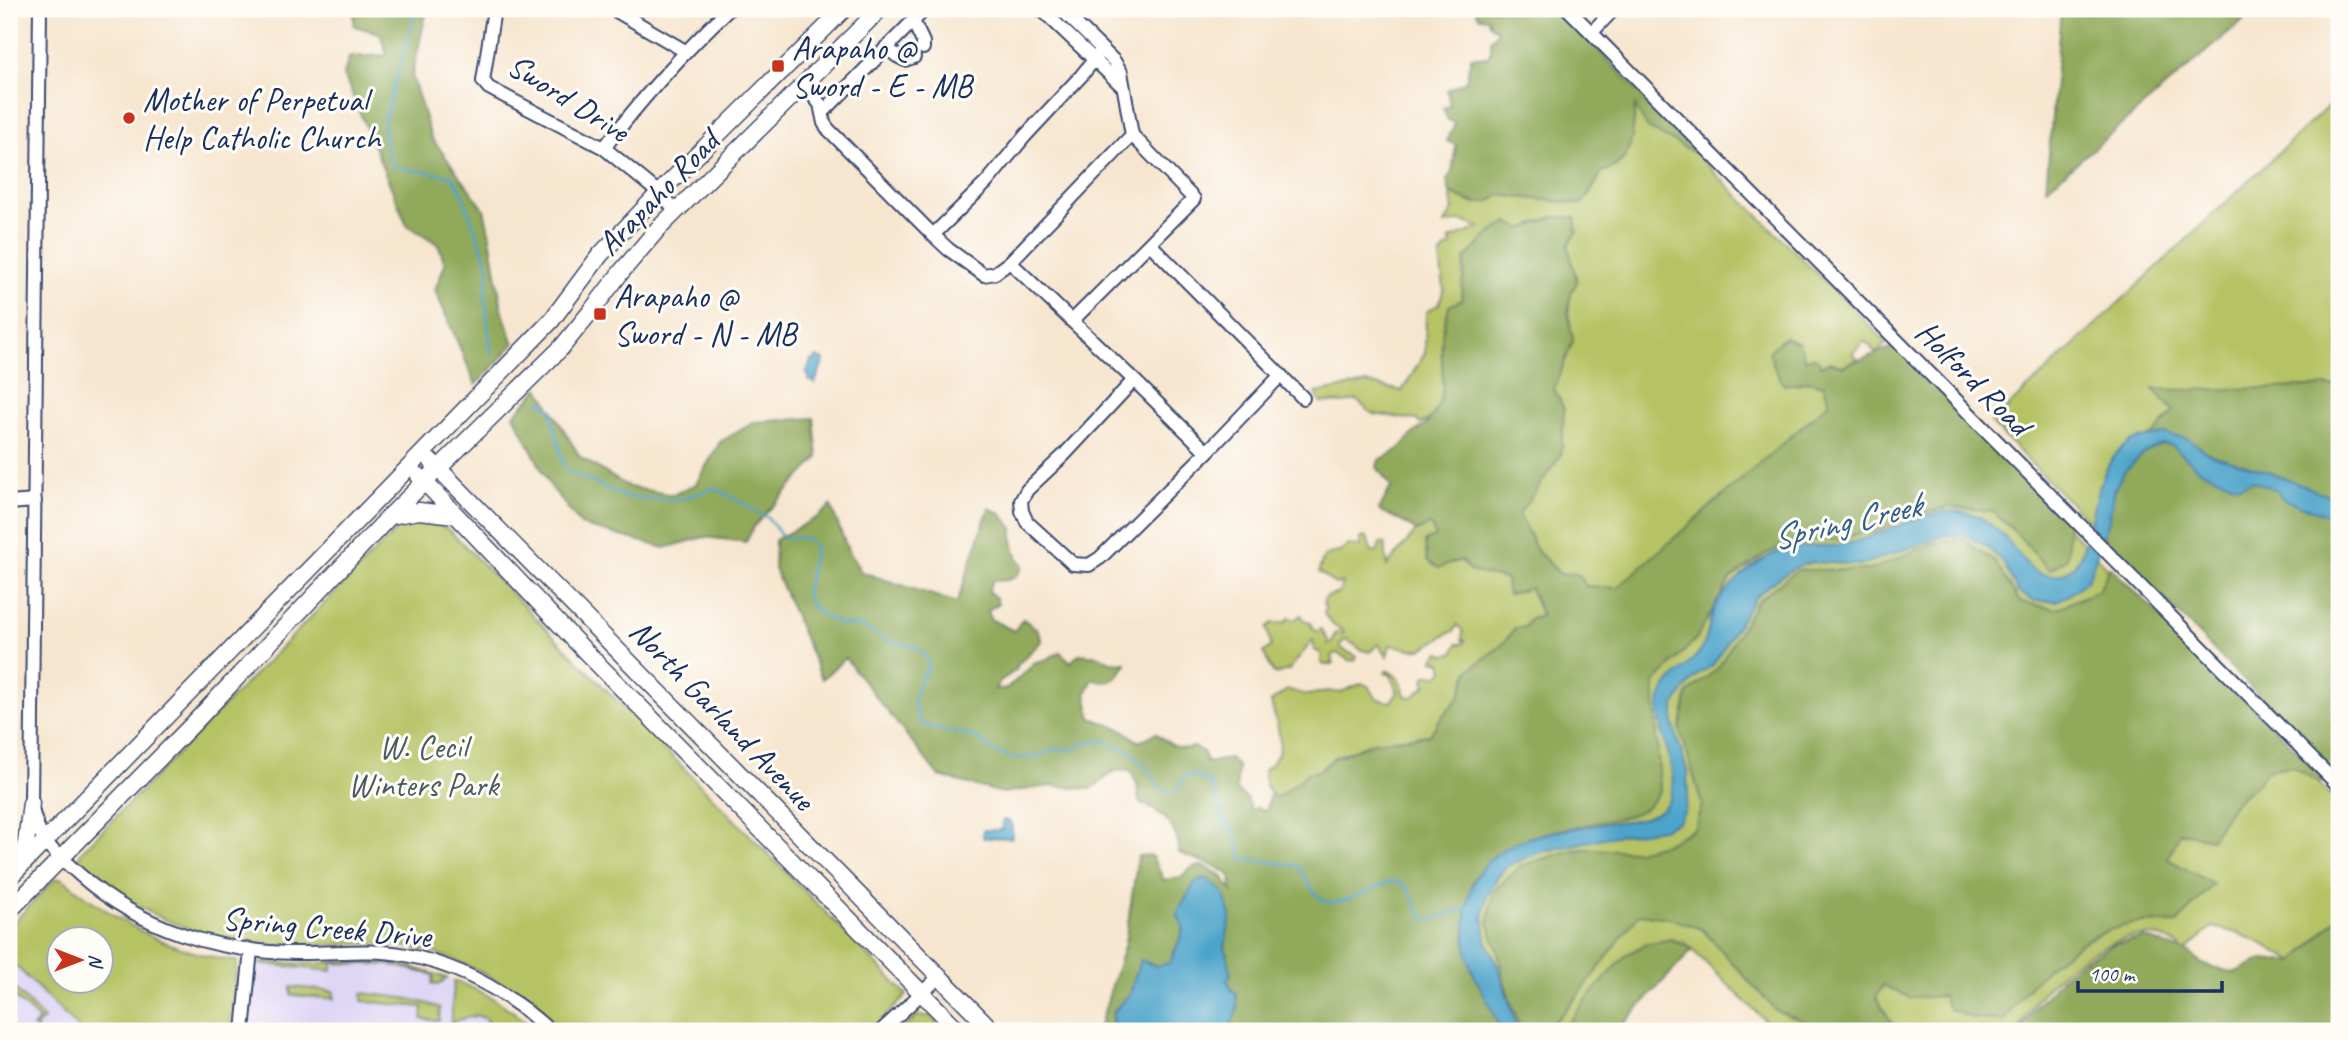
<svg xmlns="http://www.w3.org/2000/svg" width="2348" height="1040" viewBox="0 0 2348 1040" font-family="Caveat,sans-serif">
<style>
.built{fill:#dfd5f5}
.green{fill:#b6c365;stroke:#687962;stroke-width:2;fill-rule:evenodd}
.forest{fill:#90a95a;stroke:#566c5c;stroke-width:2}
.water{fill:#4ea4ca;stroke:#346a94;stroke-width:2}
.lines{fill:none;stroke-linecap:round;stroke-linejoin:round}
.stream{stroke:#4ea4ca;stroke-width:2.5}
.minor-casing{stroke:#3c4a6f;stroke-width:16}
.major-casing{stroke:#3c4a6f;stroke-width:19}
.minor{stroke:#fff;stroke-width:12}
.major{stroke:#fff;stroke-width:16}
.poi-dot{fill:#c8321e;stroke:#fdfcf7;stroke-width:2.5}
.labels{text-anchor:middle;stroke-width:6;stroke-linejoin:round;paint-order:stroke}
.poi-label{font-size:33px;fill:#1b2f5e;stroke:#fdfcf7;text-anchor:start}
.street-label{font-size:33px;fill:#1b2f5e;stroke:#fdfcf7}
.park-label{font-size:33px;fill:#4a5b60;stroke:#fdfcf7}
.water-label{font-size:35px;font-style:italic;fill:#2f5e89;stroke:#fdfcf7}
</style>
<rect width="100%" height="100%" fill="#fdfcf7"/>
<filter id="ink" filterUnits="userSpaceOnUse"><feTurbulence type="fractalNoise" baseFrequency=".0143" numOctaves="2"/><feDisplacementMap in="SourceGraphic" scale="14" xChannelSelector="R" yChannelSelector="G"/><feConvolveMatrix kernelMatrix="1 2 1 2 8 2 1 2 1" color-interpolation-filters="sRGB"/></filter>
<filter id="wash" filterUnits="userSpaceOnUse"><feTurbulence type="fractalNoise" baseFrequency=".00686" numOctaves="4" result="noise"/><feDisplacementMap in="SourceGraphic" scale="28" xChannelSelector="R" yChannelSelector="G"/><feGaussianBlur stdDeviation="1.57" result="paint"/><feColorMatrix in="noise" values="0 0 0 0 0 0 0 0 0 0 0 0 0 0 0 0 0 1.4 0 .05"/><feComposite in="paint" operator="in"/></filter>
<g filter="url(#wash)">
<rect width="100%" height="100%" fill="#f7e6cf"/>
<g class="built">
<polygon points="9,959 81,1031 9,1031"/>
<polygon points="349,960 404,965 441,975 484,994 510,1010 537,1031 248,1031 254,964 257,962 313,964"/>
</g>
<g class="green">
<polygon points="2339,96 2339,511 2097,530 1991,423"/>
<path d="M1635,105L1676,143L1695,153L1887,343L1876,353L1865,341L1852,353L1858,359L1843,366L1830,362L1793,385L1808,381L1824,385L1830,403L1891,347L2339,804V916L2294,962C2265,944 2247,934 2212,927L2185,952C2181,949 2177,944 2173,942C2128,919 2064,965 2037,999C2029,1008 2024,1021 2018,1031H1776L1683,941L1660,942L1568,1031H1515L1472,906L1505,864L1563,841L1453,730L1616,589L1585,586L1569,573L1561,575L1537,551L1518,514L1561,455L1564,409L1554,389L1573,341L1568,312L1571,293L1577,282L1568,246L1577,231L1554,217L1536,223L1472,252L1465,259L1461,300L1444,376L1443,399L1431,419L1420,424L1417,420L1373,414L1356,400L1344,403L1320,402L1316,393L1367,383L1402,391L1425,353L1426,312L1439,304L1444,289L1440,257L1446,248L1452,246L1449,240C1459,235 1470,233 1479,227L1462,221L1445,224L1453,209L1450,193L1474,204L1499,195L1582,204L1595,185Z"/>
<path d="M430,520L449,530L907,995L871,1031H563C523,993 477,964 423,950C375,938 328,947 280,946C218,944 157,922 107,887C97,880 78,870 78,858L83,850L396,530L410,521Z"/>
<path d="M1430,524L1437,537L1425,541L1427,560L1438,568L1461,560L1470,571L1506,579L1530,588L1542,616L1525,627L1515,628L1502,645L1469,670L1459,698L1442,716L1430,735L1374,742L1334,757L1319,771L1307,773C1299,783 1287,789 1277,798C1266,792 1264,782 1264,770C1291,751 1277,728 1271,702L1287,690L1308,695L1328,691L1339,693L1362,683L1369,687C1373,698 1378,700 1390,702L1398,692L1390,674L1385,672L1387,670C1400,677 1402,682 1405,696L1413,697L1426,685L1424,681L1426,675H1438L1444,670L1442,662L1433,660L1440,652L1445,655L1454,653L1457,644H1463L1465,640H1462L1463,631L1457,625L1454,631C1442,634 1434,644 1424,648C1413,652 1401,646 1390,645L1387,656L1378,644L1370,652L1362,650L1346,639L1340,645L1341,648L1357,657L1355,661L1349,660L1337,653L1332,656L1333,664L1324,665L1321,662V653L1314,650L1313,640L1289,670L1276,674C1268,671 1269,659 1263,653L1271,646L1267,627L1273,623H1284L1289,618L1295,620L1301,615L1304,620L1310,622L1313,629L1317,632L1321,629L1328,640V644L1332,643L1335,634L1339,632L1343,634L1344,631L1333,625L1324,614L1325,607L1323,602L1326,597L1339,593L1342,583L1335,584L1319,572C1324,543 1336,561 1348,545L1361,547L1360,538L1367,537L1371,551L1374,553L1378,551L1380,543L1385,544L1387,566L1416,531Z"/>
<path d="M56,878L63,879C113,919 171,954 237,961L230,1031H81L9,959V927ZM60,939H102V981H60Z"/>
<polygon points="349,960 404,965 447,978 438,985 432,984 434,975 391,965 337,963 332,964 332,971 261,964 258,962 313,964"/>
<path d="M454,981C485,991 513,1010 537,1031H484L487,1019L475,1015L473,1017L470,1016L451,1023Z"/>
<polygon points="9,983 44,1019 36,1027 39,1031 33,1027 39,1020 9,992"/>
<polygon points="291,987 333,991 335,999 291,995"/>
<path d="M362,993C389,996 415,998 440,1008L439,1021L422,1019L423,1007L362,1001Z"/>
<polygon points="917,1016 931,1016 945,1031 922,1031 917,1029 915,1031 901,1031"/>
</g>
<g class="forest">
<polygon points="354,9 427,9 412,76 431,137 484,209 490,236 502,310 514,344 476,385 435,290 445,264 438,244 407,225 344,75 349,57 387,55 380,33 354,26"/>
<path d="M1477,9H1558L1692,145L1695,153L1648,128L1635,106C1633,134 1634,163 1602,172L1582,204L1500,195C1483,209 1468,201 1450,193L1447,180L1452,172L1456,145L1447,141L1455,123L1448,120L1443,108L1450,106L1447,90L1466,81L1471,57H1488L1491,51V40L1498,31L1489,23L1488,18L1479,17L1476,11Z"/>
<polygon points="2061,9 2257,9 2046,189"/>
<path d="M1554,217H1575L1577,231L1568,246L1577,282L1571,293L1568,312L1573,341L1554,389L1564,409L1561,455L1519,514L1537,551L1561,575L1569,573L1579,575L1586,586L1617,588L1829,403L1824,385L1808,381L1784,385L1775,369L1769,351L1785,337L1799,343L1805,360L1812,357L1818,360L1821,366L1830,362L1843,366L1896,346L2068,523L2067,558L2049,570L2016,533L1992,511L1950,507L1903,518L1875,532L1859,533L1842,540L1797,541L1767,553L1730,579L1696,639L1654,683L1660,791C1656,796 1651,804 1646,808C1638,815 1621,817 1611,820C1560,831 1496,833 1471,885L1500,1031H1227L1238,1008L1236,993L1232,990L1227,979L1231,975L1225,946L1229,923L1184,929L1170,963L1156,966L1140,960L1130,994L1113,1012L1112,1031H1098L1125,943L1138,856L1151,855L1164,880L1181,877L1193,867L1203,866L1221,875L1232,891L1231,876L1217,867L1179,853C1178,826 1163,812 1139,802L1137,784L1130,770L1115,771L1091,789L1050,786L1002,793L939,776L845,658L822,679L774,568L775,540L818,517L831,506L847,548L861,572L957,603L989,508L1000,513L1013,528C1012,543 1014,554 1023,566C1017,581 1006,581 992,581L988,591L996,598L998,604L988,610L990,619L1014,631L1023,619L1037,629L1042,641L1018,664L1016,670L1000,681L995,689H1007C1015,679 1027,674 1033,663L1047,659L1060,652L1071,662L1079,654L1100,656L1110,662L1126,663C1118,678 1110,687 1093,679L1086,693L1091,718L1123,730L1139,742L1156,733C1169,744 1178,752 1195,747L1204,753L1207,763L1230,758L1238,767L1236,790L1247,799L1251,810L1256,808L1267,810L1270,794L1277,798C1287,789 1299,783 1307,773L1319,771L1334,758L1374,742L1430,735L1442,716L1459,698L1469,670L1502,645L1515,628L1525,627L1530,619L1542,616L1530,588L1508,595L1506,579L1470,571L1461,560L1438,568L1427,560L1425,541L1436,536L1430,525L1416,531C1405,521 1392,518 1379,510L1391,487L1377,467L1379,460C1398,451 1400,450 1412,435C1417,429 1425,427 1429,421C1452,390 1439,372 1442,338C1442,328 1447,317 1449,306L1461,300L1465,259L1488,235L1508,222L1522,229Z"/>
<polygon points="2339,386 2339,778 2097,530 2112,473 2134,446 2156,432 2174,411 2153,389 2193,390"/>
<polygon points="539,388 580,457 629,487 673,495 696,484 720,442 755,422 814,418 818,458 754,526 746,542 704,537 665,548 581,525 549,484 514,415"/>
<path d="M1963,539L1995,562L2020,602L2056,609L2099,590L2110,567L2326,779L2320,783L2292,766L2267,770L2258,783L2235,802L2211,839L2180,832L2168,859L2213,884L2177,923C2165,923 2152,922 2139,923C2081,931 2034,973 2004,1021L1972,1018L1949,1009L1943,996L1911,998L1883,985L1876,997L1897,1031H1810L1802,1020L1776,1011L1702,929L1669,918L1639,914L1577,997L1546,1031H1521L1504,981L1497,947L1488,923L1494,891L1521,866L1572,850L1588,849L1637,851L1667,843L1694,829L1702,805L1680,729L1688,693L1718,668L1757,601L1797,570H1871L1931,544Z"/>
<polygon points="2339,916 2339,1031 2020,1031 2034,1008 2064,976 2083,961 2114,944 2144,938 2190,953 2202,964 2234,973 2263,959 2294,962"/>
<polygon points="1671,939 1693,949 1617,1031 1563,1031 1585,1001 1627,954 1646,944"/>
</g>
<g class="water">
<polygon points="816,357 824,360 815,383 808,380 809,376 806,374 811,360 815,361"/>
<path d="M2164,434L2188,439L2212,455L2267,471L2339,500V519L2284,500L2277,490L2253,481L2239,486L2200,470L2171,445L2162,444L2144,453L2123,473L2115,489L2108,524L2088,580L2068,596L2056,601H2034L2018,592L2003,562L1986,546L1967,536L1946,535L1861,565L1813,562L1796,567L1776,580L1755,597L1713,665L1699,674L1684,690L1675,705L1673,723L1687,771L1688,793L1685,811L1678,822L1662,829L1609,837L1540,852L1507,866L1497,878L1487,897L1483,916L1486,940L1498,966L1518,1031H1500C1495,1010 1481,992 1473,972C1467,959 1465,939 1465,925C1465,917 1467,909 1468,902C1479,833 1556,832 1611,823C1628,821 1648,820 1662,809C1687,789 1660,738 1659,713C1658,678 1690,672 1703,646C1712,629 1707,613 1721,597C1734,581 1752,565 1771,555C1796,542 1821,549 1846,544C1882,536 1936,502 1972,514C1985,518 2001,532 2010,543C2026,563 2036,584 2066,572C2098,559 2083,462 2135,440C2144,437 2155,436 2164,434Z"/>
<polygon points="1003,820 1007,820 1012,824 1012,838 983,838 983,830 1002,830"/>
<path d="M1206,878L1223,892L1231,915L1225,946L1231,975L1227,979L1232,990L1236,993C1239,1008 1236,1019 1227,1031H1112L1113,1012L1130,994L1140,960L1156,966L1170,963L1184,929L1177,913L1196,881Z"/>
</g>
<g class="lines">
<g class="stream">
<polyline points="416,9 383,124 386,147 391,164 406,169 452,176 461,190 489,267 485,296 491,354"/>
<path d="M540,401L550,409L563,463L567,471L626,497L679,500L713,488L721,491L768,518L783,538H806L815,547L806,592L809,603L821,614L841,625L861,626L887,641L916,647L926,656L929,666C915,690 909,696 921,724L940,730L956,732L977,738L993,751L1013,758L1034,757L1057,749L1072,750L1084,743L1101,740L1130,752L1148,769L1160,789L1170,792L1178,790L1184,777L1191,774L1209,781L1217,797L1226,824L1235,831L1241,858L1299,866C1306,878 1313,897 1327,902C1339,906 1379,886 1392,881C1412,881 1413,906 1425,919H1434L1470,907"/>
</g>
</g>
</g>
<g filter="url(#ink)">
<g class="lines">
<defs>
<g id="minor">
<path d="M40,9L31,803C38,842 51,849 80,875C140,928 216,952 295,953C333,954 367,948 406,955C462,966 509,993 550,1031"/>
<polyline points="494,9 483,81 489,88 604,148 659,193 677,211"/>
<polyline points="613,9 685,51"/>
<polyline points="1041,9 1122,86"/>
<polyline points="1568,9 2339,786"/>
<polyline points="913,21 923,42 923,48"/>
<polyline points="1592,32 1614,9"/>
<polyline points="886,47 897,56 905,60 914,57"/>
<polyline points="804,85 820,104 824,123 828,129 933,235 987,182 1025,136 1081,76 1102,50"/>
<polyline points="822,113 925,9"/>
<path d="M604,148C642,98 684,52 729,9"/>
<polyline points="933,235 948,249 984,275 995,273 1010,262 1132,135 1121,72 1114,61 1061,9"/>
<polyline points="1150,244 1303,398"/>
<polyline points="1010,262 1134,380 1064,455 1027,490 1021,501 1022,511 1027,522 1073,564 1089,565 1100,558 1207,452 1134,380"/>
<polyline points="1072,321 1194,199 1132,135"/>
<polyline points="1207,452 1281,375"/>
<polyline points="9,503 35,501"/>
<polyline points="243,1031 251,950"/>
<polyline points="881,1031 939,977"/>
</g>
<g id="major">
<polyline points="432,462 993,1031"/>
<polyline points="419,476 583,649 959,1031"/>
<polyline points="390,516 419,511 455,515"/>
<polyline points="19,865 26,843 31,803"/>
<polyline points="9,878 551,321 600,255 659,193 844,9"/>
<polyline points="9,911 192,725 390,516 561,348 592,310 622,271 657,230 880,9"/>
</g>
</defs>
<use href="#minor" class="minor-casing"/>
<use href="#major" class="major-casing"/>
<use href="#minor" class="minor"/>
<use href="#major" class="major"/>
</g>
</g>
<g class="poi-dot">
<rect x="771" y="59" width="14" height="14" rx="3.5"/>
<circle cx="129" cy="118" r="7"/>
<rect x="593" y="307" width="14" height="14" rx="3.5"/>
</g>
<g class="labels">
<g class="poi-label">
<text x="792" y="59">Arapaho @<tspan x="792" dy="38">Sword - E - MB</tspan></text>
<text x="143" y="111">Mother of Perpetual<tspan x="143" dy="38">Help Catholic Church</tspan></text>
<text x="614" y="307">Arapaho @<tspan x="614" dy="38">Sword - N - MB</tspan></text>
</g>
<g class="street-label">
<text transform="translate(569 97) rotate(32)" y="12">Sword Drive</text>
<text transform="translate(657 192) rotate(-46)" y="12">Arapaho Road</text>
<text transform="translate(1974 377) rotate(45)" y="12">Holford Road</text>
<text transform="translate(723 714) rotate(46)" y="12">North Garland Avenue</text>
<text transform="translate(327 926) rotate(5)" y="12">Spring Creek Drive</text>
</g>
<g class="park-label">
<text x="423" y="758">W. Cecil<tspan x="423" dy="38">Winters Park</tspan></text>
</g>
<g class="water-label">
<text transform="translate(1846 521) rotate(-13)" y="12">Spring Creek</text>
</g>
</g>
<rect width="2348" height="1040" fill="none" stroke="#fdfcf7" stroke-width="35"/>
<g transform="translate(80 960) rotate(90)"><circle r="33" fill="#fdfcf7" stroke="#a3aaba" stroke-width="2"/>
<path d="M0-5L12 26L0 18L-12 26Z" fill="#c8321e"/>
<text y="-10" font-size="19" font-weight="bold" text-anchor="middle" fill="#1b2f5e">N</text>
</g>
<path d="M2078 981v10h144v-10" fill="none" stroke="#1b2f5e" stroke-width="3.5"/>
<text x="2089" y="981" font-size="21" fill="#1b2f5e" stroke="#fdfcf7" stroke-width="5" paint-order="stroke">100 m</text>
</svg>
